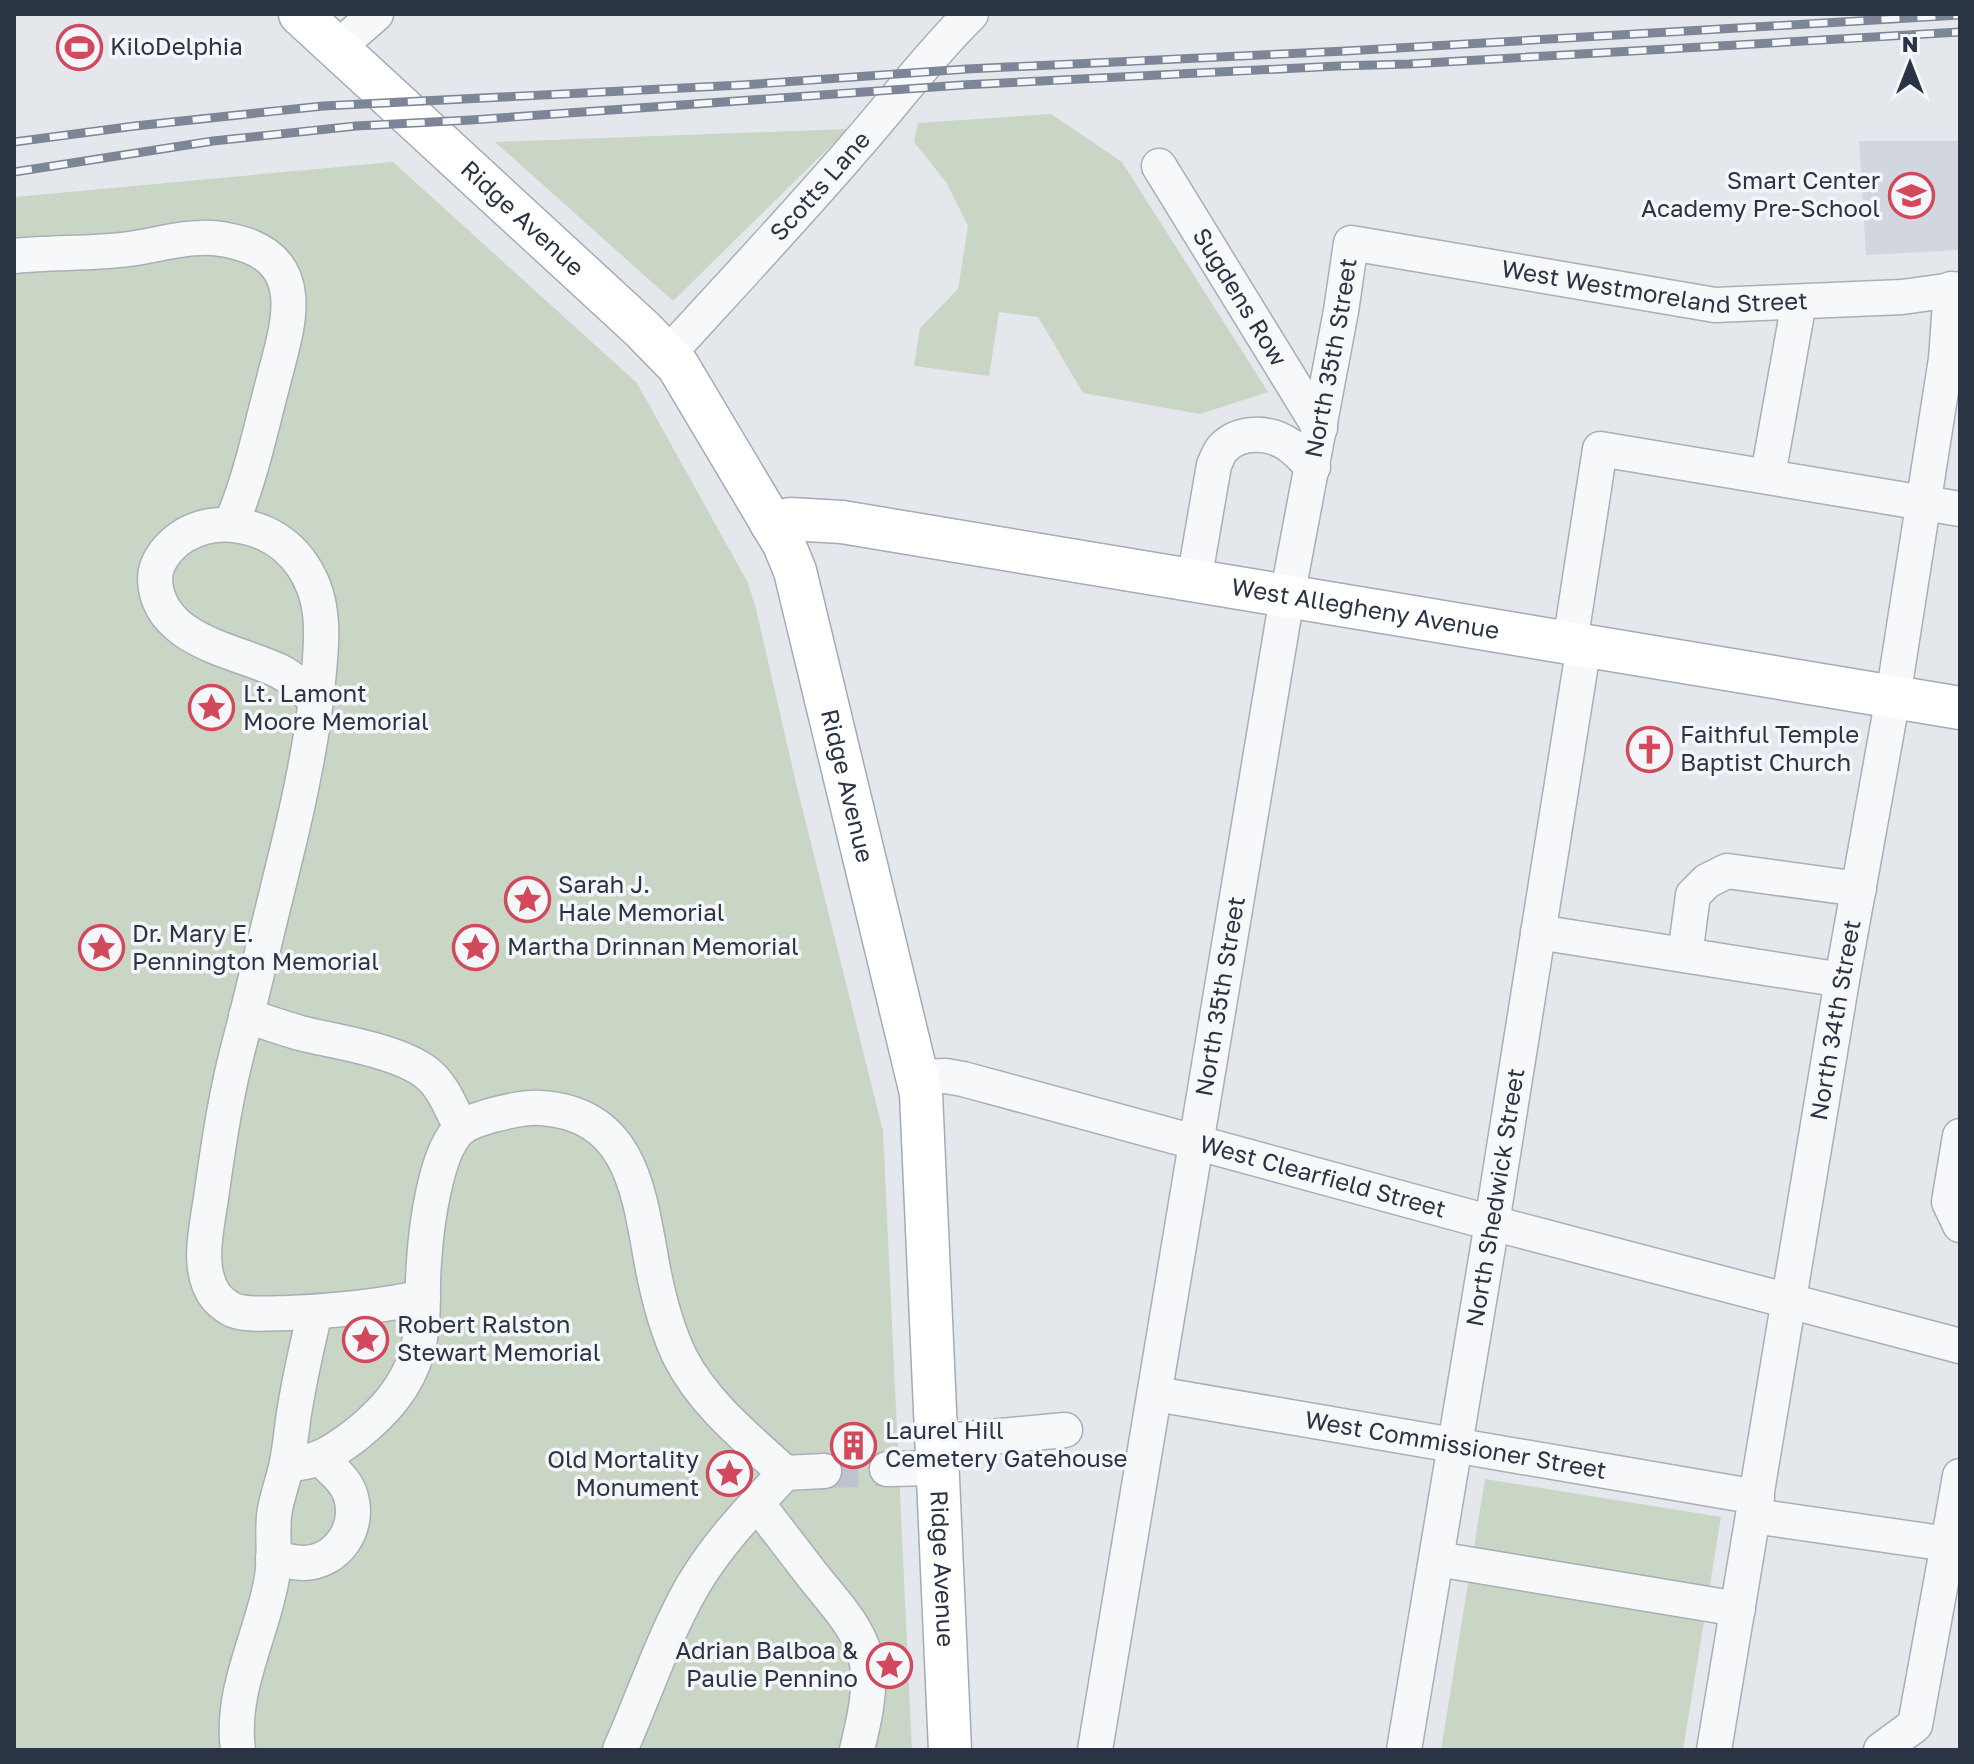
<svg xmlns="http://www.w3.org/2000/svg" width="1974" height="1764" viewBox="0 0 1974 1764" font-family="'Golos Text',sans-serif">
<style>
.built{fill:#d2d6de}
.green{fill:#c9d6c5}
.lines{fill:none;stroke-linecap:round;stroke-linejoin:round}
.minor-tunnel{stroke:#bfc3cb;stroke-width:34;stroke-dasharray:34 17;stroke-linecap:butt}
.minor-casing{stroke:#a9aeb7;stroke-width:37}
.major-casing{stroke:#a3abb8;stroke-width:45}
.minor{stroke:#f7f8fa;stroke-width:34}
.major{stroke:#fff;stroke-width:42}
.rail-casing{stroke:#7d8696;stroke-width:9}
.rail{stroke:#f4f6f9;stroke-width:6;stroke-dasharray:18;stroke-linecap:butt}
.labels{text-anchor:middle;stroke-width:7;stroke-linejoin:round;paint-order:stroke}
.poi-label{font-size:24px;fill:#2b3445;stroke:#f4f6f9;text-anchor:start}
.street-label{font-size:24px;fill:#2b3445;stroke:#f4f6f9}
</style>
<rect width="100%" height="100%" fill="#e4e7ec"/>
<polygon class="built" points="1859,141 1960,141 1960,250 1866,255"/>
<g class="green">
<polygon points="1051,114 1122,162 1268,392 1200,414 1083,393 1038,317 999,312 989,376 914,366 920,328 958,289 968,226 946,182 914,142 918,123"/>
<polygon points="848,129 673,301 495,142"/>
<polygon points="393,162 637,383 748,583 756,609 796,783 883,1131 912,1750 14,1750 14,197"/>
<polygon points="1485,1479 1721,1517 1683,1750 1441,1750"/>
</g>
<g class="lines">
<polyline class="minor-tunnel" points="824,1471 887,1469"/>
<defs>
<g id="minor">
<polyline points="337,48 376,14"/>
<path id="s1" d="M1159,166L1320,428"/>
<path d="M14,256C52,252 91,254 129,249C153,246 177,238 201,238C217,237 234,241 249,246C309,270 286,331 274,379C261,427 251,478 231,524"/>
<path id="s2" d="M667,355C730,286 794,218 855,147C894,103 929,55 971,14"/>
<polyline points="1768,475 1799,302"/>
<path d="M1194,581L1214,465C1217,459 1219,452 1223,448C1240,430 1271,432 1289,445C1298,451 1305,460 1313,467"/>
<polyline points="1570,643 1600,449 1960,509"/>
<path d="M316,701C304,689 293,678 279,671C235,650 157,641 155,579C155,561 170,544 185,535C210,521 238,522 264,533C296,547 316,579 320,613C323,636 320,659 318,682C312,744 299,803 284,863C272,912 260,961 248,1010C242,1034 235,1058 230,1083C222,1119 217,1155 212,1191C208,1224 194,1270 217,1298C222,1303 226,1307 233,1310C249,1316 270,1313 287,1313C334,1311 378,1307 423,1297"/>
<polyline points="1538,932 1842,980"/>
<polyline points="1685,955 1693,895 1707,881 1727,871 1859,889"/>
<path d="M246,1016C264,1021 282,1028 300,1033C336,1042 402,1051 429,1075C444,1088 452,1110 461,1128"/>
<path id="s3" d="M918,1077L946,1076L963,1079L1492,1223L1960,1346"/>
<polyline points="1960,1136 1949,1202 1960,1225"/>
<path id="s4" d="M1156,1394L1757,1497"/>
<polyline points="936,1442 1065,1430"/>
<path d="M287,1464C316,1464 335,1451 357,1434C384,1412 407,1387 417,1352C426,1319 421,1295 424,1262C426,1229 435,1152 460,1129C468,1122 483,1118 493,1115C509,1111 525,1107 541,1108C632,1114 639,1193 652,1264C658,1296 666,1328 680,1357C704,1404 747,1438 785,1473"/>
<polyline points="887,1469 938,1468"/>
<path d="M757,1503C775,1527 794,1551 813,1576C835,1604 865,1633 868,1671C870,1697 863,1724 857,1750"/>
<polyline points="1754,1516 1948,1544 1960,1476"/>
<path d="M273,1558C283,1560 294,1563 304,1563C337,1562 360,1529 351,1497C347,1481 332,1470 321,1459"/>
<polyline points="1437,1559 1738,1609"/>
<path d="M238,1750C230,1692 260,1639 271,1583C276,1561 272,1538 274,1516C276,1497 284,1480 287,1462C291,1442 292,1422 296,1402C301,1371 308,1342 315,1312"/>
<path d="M620,1750C644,1696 663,1638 692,1587C717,1544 751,1509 785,1473L824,1471"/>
<path id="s5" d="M1095,1750L1287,597L1341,311L1351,243L1715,305L1902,297L1960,289"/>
<path id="s6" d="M1404,1750L1492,1223L1584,645"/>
<path id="s7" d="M1714,1750L1842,980L1893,697L1946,359L1951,289"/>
<polyline points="1881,1750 1915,1725 1948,1544"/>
</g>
<g id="major">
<path id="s8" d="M300,14L642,329L678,366L784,544L795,571L921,1093L950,1750"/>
<path id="s9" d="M771,523L790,519L842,522L1960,708"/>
</g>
</defs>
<use href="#minor" class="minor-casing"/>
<use href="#major" class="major-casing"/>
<use href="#minor" class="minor"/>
<use href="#major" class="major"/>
<defs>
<g id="rail">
<polyline points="14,142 135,126 323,106 742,85 967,69 1346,51 1960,15"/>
<polyline points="14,172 213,141 356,126 471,120 962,85 1338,66 1409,64 1960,32"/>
</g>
</defs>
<use href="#rail" class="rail-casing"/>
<use href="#rail" class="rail"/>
</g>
<defs>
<symbol id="stadium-ring" viewBox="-11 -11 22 22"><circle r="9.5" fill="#f4f6f9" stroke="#d1495b" stroke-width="1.5"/><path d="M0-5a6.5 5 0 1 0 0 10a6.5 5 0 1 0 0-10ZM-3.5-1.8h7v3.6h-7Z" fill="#d1495b"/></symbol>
<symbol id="school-ring" viewBox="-11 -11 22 22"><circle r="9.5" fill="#f4f6f9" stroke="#d1495b" stroke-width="1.5"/><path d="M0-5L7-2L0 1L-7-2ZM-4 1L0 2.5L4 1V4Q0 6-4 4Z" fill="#d1495b"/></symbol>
<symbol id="sight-ring" viewBox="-11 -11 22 22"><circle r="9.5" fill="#f4f6f9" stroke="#d1495b" stroke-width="1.5"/><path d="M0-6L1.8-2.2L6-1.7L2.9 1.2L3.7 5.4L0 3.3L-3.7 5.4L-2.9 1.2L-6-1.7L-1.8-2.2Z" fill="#d1495b"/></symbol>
<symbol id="church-ring" viewBox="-11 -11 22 22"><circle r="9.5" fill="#f4f6f9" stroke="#d1495b" stroke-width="1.5"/><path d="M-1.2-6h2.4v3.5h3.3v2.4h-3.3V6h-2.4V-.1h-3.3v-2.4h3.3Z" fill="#d1495b"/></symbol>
<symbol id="building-ring" viewBox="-11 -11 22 22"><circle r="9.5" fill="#f4f6f9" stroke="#d1495b" stroke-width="1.5"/><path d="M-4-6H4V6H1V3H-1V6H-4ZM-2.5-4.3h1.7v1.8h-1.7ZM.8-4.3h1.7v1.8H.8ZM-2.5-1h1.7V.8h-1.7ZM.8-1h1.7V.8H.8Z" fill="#d1495b"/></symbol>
</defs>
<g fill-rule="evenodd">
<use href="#stadium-ring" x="54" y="22" width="51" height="51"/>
<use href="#school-ring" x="1886" y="170" width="51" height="51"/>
<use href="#sight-ring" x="186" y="682" width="51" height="51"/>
<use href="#church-ring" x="1624" y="724" width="51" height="51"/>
<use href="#sight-ring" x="502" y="874" width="51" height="51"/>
<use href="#sight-ring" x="450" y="922" width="51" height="51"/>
<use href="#sight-ring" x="76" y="922" width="51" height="51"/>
<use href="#sight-ring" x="340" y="1314" width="51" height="51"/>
<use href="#building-ring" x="828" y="1420" width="51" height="51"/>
<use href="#sight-ring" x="704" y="1448" width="51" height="51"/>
<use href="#sight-ring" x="864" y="1640" width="51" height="51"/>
</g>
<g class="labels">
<g class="poi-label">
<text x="110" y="55">KiloDelphia</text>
<text x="1880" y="189" text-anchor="end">Smart Center<tspan x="1880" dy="28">Academy Pre-School</tspan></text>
<text x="243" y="702">Lt. Lamont<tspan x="243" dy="28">Moore Memorial</tspan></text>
<text x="1680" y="743">Faithful Temple<tspan x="1680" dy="28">Baptist Church</tspan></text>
<text x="558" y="893">Sarah J.<tspan x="558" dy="28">Hale Memorial</tspan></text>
<text x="132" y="942">Dr. Mary E.<tspan x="132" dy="28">Pennington Memorial</tspan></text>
<text x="507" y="955">Martha Drinnan Memorial</text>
<text x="397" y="1333">Robert Ralston<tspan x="397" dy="28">Stewart Memorial</tspan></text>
<text x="885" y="1439">Laurel Hill<tspan x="885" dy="28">Cemetery Gatehouse</tspan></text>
<text x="699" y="1468" text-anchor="end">Old Mortality<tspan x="699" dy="28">Monument</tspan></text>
<text x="858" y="1659" text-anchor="end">Adrian Balboa &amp;<tspan x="858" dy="28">Paulie Pennino</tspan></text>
</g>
<g class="street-label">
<text dy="8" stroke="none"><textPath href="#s2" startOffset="228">Scotts Lane</textPath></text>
<text dy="8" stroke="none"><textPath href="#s8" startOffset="302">Ridge Avenue</textPath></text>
<text dy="8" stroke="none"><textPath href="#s5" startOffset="1836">West Westmoreland Street</textPath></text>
<text dy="8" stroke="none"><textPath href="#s1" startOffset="154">Sugdens Row</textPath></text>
<text dy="8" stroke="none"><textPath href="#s5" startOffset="1412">North 35th Street</textPath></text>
<text dy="8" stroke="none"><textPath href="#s9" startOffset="602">West Allegheny Avenue</textPath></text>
<text dy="8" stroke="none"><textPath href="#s8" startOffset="974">Ridge Avenue</textPath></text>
<text dy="8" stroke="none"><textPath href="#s5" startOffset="764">North 35th Street</textPath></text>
<text dy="8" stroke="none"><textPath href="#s7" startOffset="740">North 34th Street</textPath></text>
<text dy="8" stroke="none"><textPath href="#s3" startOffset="418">West Clearfield Street</textPath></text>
<text dy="8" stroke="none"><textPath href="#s6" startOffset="560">North Shedwick Street</textPath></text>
<text dy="8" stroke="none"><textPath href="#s4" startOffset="304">West Commissioner Street</textPath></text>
<text dy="8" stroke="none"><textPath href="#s8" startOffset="1766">Ridge Avenue</textPath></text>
</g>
</g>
<rect width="1974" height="1764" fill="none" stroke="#2b3445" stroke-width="32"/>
<g transform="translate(1910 64)" stroke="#f4f6f9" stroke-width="6" paint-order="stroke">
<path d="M0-6L14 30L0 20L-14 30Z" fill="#2b3445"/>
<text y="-12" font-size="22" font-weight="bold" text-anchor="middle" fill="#2b3445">N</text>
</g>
</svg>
